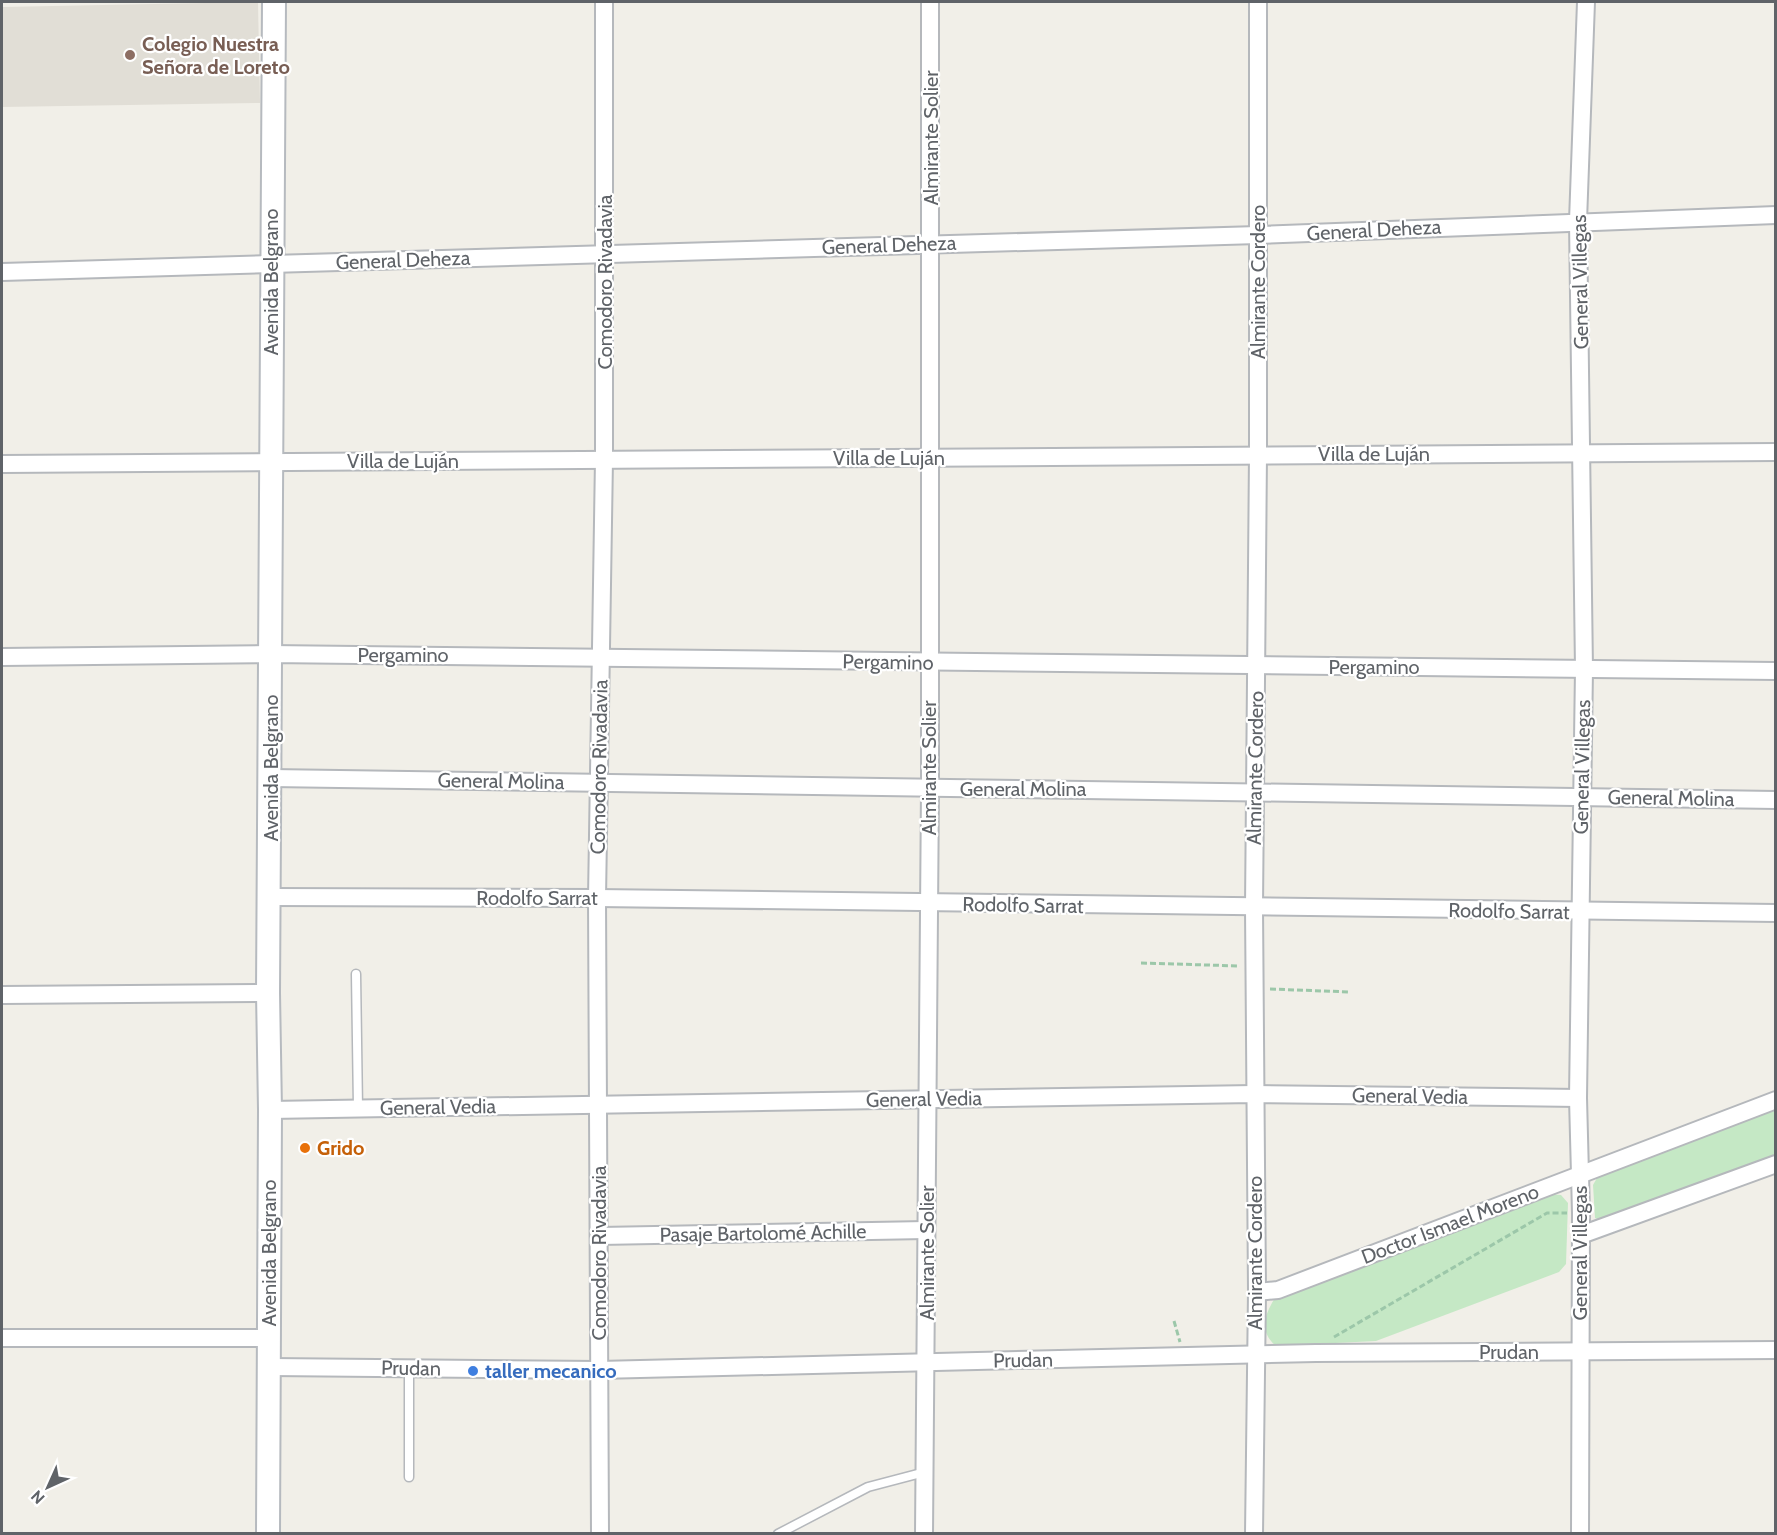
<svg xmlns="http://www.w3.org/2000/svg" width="1777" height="1535" viewBox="0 0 1777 1535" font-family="Cabin,sans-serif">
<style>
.education{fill:#e1ded6}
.green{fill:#c5e8c5}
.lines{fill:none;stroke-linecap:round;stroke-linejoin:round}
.lane-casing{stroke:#b5b8bc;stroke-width:11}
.street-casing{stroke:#b5b8bc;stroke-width:20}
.secondary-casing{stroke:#b6babf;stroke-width:26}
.path{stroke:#9cc7a9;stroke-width:3;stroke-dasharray:6 3;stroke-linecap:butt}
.lane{stroke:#fff;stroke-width:8}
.street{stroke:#fff;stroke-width:16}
.secondary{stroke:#fff;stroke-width:22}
.education-dot{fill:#8d6e63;stroke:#fff;stroke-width:2}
.food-dot{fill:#e8710a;stroke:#fff;stroke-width:2}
.shop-dot{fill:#3f7fe0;stroke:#fff;stroke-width:2}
.labels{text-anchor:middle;stroke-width:4.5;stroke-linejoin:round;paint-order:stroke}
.education-label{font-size:20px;font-weight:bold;fill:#785e54;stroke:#fff;text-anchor:start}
.street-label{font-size:20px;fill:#5f6368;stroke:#fff}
.food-label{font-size:20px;font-weight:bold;fill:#c56008;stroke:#fff;text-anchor:start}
.shop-label{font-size:20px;font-weight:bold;fill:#366cbe;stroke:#fff;text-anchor:start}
</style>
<rect width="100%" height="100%" fill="#f1efe8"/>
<polygon class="education" points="258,2 260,103 2,107 2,7"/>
<g class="green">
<polygon points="1775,1109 1775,1156 1603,1221 1595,1218 1593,1185 1597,1178"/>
<path d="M1548,1194L1561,1195L1568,1203L1566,1264L1559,1272L1376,1341L1276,1346C1259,1332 1264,1315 1275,1298Z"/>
</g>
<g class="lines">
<defs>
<g id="lane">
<polyline points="356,974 358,1108"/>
<polyline points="409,1368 409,1477"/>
<polyline points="778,1534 868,1487 925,1472"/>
</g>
<g id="street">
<polyline points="2,272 1258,235 1776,215"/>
<polyline points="2,464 1776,452"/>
<polyline points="2,657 270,654 1776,671"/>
<polyline points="271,778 1776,800"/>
<polyline points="270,897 597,898 1776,913"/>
<polyline points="2,995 268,993"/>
<polyline points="270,1110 1254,1094 1578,1098"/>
<polyline points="1581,1235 1776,1164"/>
<polyline points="600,1236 926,1230"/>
<polyline points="1257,1292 1278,1290 1776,1100"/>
<polyline points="2,1338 269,1338"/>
<polyline points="270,1367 599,1370 1316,1353 1776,1350"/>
<polyline points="600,1534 597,898 604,459 604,2"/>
<polyline points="924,1534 930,788 930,2"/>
<polyline points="1254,1534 1257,1292 1254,908 1258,454 1258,2"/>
<polyline points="1580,1534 1581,1213 1578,1098 1584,669 1578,221 1586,2"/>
</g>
<polyline id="secondary" points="268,1534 270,1110 268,993 274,2"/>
</defs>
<use href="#lane" class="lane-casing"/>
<use href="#street" class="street-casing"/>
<use href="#secondary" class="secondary-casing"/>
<g class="path">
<polyline points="1141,963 1240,966"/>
<polyline points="1270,989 1350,992"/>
<polyline points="1174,1321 1180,1342"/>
<polyline points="1334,1337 1547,1213 1567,1213"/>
</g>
<use href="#lane" class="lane"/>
<use href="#street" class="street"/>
<use href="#secondary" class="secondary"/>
</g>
<circle class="education-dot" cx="130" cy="55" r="6"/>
<circle class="food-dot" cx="305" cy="1148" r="6"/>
<circle class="shop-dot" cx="473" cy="1371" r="6"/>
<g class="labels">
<g class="education-label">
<text x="142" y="51">Colegio Nuestra<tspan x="142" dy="23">Señora de Loreto</tspan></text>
</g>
<g class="street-label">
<text transform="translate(931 138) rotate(-90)" y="7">Almirante Solier</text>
<text transform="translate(1374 230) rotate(-3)" y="7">General Deheza</text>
<text transform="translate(889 245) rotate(-2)" y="7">General Deheza</text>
<text transform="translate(403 260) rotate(-2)" y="7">General Deheza</text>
<text transform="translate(271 282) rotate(-90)" y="7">Avenida Belgrano</text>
<text transform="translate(605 282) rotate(-90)" y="7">Comodoro Rivadavia</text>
<text transform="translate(1258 282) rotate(-90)" y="7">Almirante Cordero</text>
<text transform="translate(1580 282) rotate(-91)" y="7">General Villegas</text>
<text x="1374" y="461">Villa de Luján</text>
<text x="889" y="465">Villa de Luján</text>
<text x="403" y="468">Villa de Luján</text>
<text x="403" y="662">Pergamino</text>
<text transform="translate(888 662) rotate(1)" y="7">Pergamino</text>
<text x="1374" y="674">Pergamino</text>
<text transform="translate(599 767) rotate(-89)" y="7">Comodoro Rivadavia</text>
<text transform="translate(1582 767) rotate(-89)" y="7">General Villegas</text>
<text transform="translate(271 768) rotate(-90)" y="7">Avenida Belgrano</text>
<text transform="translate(929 768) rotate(-90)" y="7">Almirante Solier</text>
<text transform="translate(1255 768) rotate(-89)" y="7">Almirante Cordero</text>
<text transform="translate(501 781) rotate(1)" y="7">General Molina</text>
<text x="1023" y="796">General Molina</text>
<text transform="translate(1671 798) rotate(1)" y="7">General Molina</text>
<text x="537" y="905">Rodolfo Sarrat</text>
<text transform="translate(1023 905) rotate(1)" y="7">Rodolfo Sarrat</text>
<text transform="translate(1509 911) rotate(1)" y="7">Rodolfo Sarrat</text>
<text transform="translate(1410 1096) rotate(1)" y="7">General Vedia</text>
<text transform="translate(924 1099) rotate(-1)" y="7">General Vedia</text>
<text transform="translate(438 1107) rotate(-1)" y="7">General Vedia</text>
<text transform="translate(1450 1224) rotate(-21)" y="7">Doctor Ismael Moreno</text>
<text transform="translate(763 1233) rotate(-1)" y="7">Pasaje Bartolomé Achille</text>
<text transform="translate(269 1253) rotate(-90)" y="7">Avenida Belgrano</text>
<text transform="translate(599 1253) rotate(-90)" y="7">Comodoro Rivadavia</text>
<text transform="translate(927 1253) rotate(-90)" y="7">Almirante Solier</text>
<text transform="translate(1255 1253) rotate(-90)" y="7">Almirante Cordero</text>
<text transform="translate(1580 1253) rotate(-90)" y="7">General Villegas</text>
<text x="1509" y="1359">Prudan</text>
<text transform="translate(1023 1360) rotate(-1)" y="7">Prudan</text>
<text transform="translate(411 1368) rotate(1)" y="7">Prudan</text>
</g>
<g class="food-label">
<text x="317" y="1155">Grido</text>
</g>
<g class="shop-label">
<text x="485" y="1378">taller mecanico</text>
</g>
</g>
<rect width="1777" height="1535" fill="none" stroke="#5f6368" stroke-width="6"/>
<g transform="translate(48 1487) rotate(225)" stroke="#ffffff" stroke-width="4.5" paint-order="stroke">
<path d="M0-4.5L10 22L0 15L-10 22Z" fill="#5f6368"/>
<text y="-9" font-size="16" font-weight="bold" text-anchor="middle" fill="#5f6368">N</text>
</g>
</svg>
